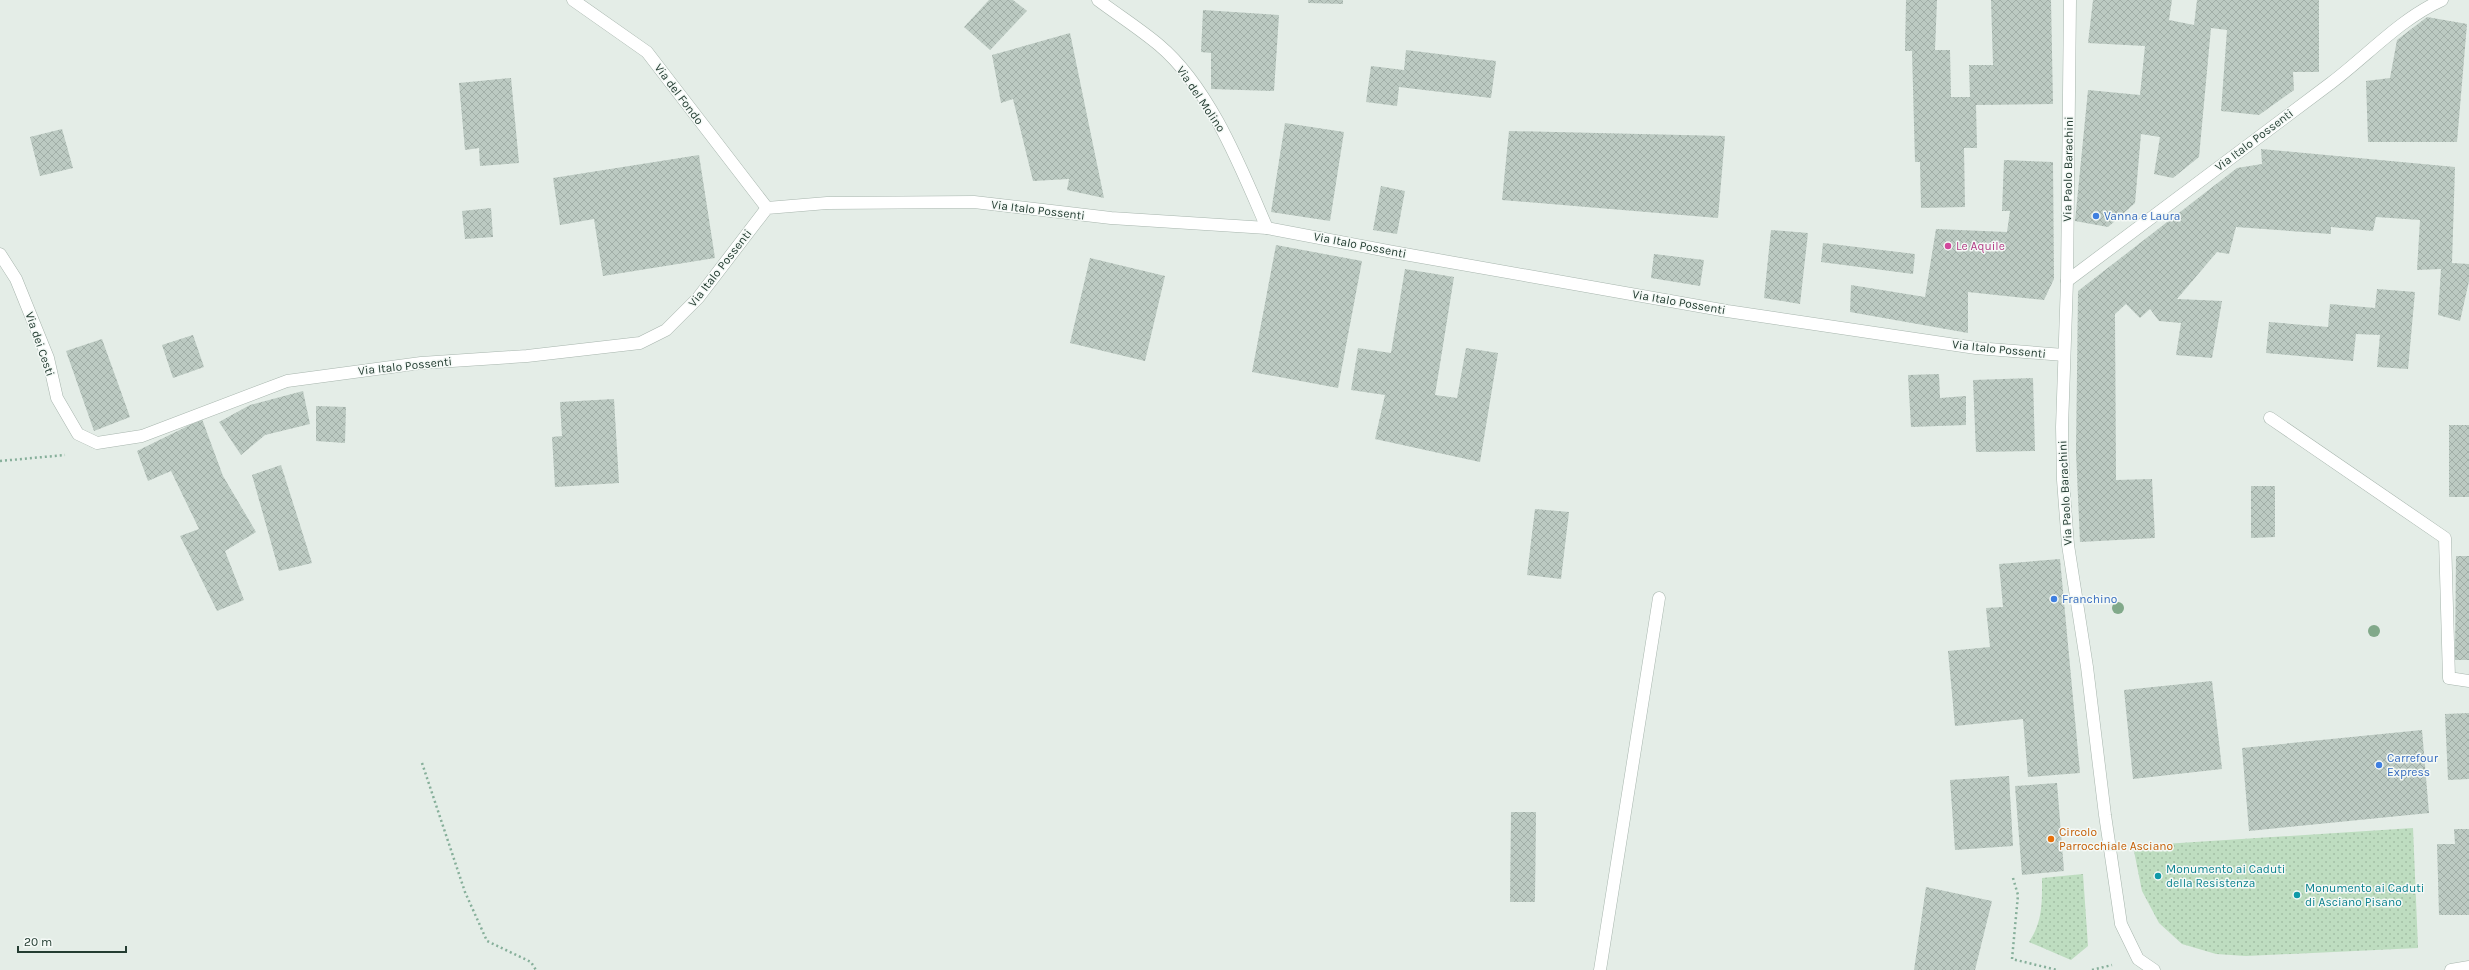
<svg xmlns="http://www.w3.org/2000/svg" width="2469" height="970" viewBox="0 0 2469 970" font-family="Karla,sans-serif">
<style>
.park{fill:url(#park-dots)}
.building{fill:url(#building-cross-hatch)}
.lines{fill:none;stroke-linecap:round;stroke-linejoin:round}
.service-casing{stroke:#a7b5ad;stroke-width:13}
.minor-casing{stroke:#a7b5ad;stroke-width:13}
.path{stroke:#86af9a;stroke-width:2.5;stroke-dasharray:2 3;stroke-linecap:butt}
.service{stroke:#fff;stroke-width:12}
.minor{stroke:#fff;stroke-width:12}
.tree{fill:#81a98a}
.shop-dot{fill:#3f7fe0;stroke:#f4f9f6;stroke-width:1.5}
.hotel-dot{fill:#d1479c;stroke:#f4f9f6;stroke-width:1.5}
.food-dot{fill:#e8710a;stroke:#f4f9f6;stroke-width:1.5}
.culture-dot{fill:#0f9aa8;stroke:#f4f9f6;stroke-width:1.5}
.labels{text-anchor:middle;stroke-width:3;stroke-linejoin:round;paint-order:stroke}
.street-label{font-size:12px;fill:#243d32;stroke:#f4f9f6}
.shop-label{font-size:12px;fill:#366cbe;stroke:#f4f9f6;text-anchor:start}
.hotel-label{font-size:12px;fill:#b23c85;stroke:#f4f9f6;text-anchor:start}
.food-label{font-size:12px;fill:#c56008;stroke:#f4f9f6;text-anchor:start}
.culture-label{font-size:12px;fill:#0d838f;stroke:#f4f9f6;text-anchor:start}
</style>
<defs>
<pattern id="park-dots" width="8" height="8" patternUnits="userSpaceOnUse"><rect width="8" height="8" fill="#beddc0"/><path d="M2 2h.1M6 6h.1" fill="none" stroke="#a3bfa5" stroke-width="1.8" stroke-linecap="round"/></pattern>
<pattern id="building-cross-hatch" width="8" height="8" patternUnits="userSpaceOnUse"><rect width="8" height="8" fill="#bccac2"/><path d="M0 0l8 8M0 8l8-8" fill="none" stroke="#a1aea7"/></pattern>
</defs>
<rect width="100%" height="100%" fill="#e4ede7"/>
<g class="park">
<polygon points="2413,828 2418,948 2246,956 2216,954 2182,944 2159,923 2142,891 2133,846"/>
<path d="M2083,874L2088,946L2071,960L2029,942C2043,921 2042,902 2042,878Z"/>
</g>
<g class="building">
<polygon points="989,0 1013,0 1027,11 990,50 964,27"/>
<polygon points="1308,0 1343,0 1343,4 1308,3"/>
<polygon points="1906,0 1937,0 1935,50 1950,50 1951,97 1970,97 1969,65 1993,65 1991,0 2051,0 2053,104 1976,105 1977,148 1964,148 1965,207 1921,208 1920,162 1915,162 1912,51 1905,51"/>
<polygon points="2093,0 2172,0 2169,20 2194,25 2197,0 2319,0 2319,72 2293,72 2294,90 2259,115 2221,111 2227,30 2211,28 2199,157 2173,178 2154,174 2160,137 2141,134 2135,203 2108,227 2075,221 2088,90 2140,95 2145,46 2088,43"/>
<polygon points="1203,10 1279,15 1274,91 1211,89 1211,53 1201,52"/>
<polygon points="2427,17 2467,24 2457,142 2368,142 2366,81 2390,78 2397,40"/>
<polygon points="1070,33 1104,198 1067,190 1069,179 1033,181 1013,99 1001,103 992,55"/>
<polygon points="1406,50 1496,61 1491,98 1399,87 1397,106 1366,102 1371,66 1404,70"/>
<polygon points="511,78 519,163 480,166 479,148 465,150 459,83"/>
<polygon points="1285,123 1344,132 1330,221 1271,212"/>
<polygon points="62,129 73,168 40,176 30,137"/>
<polygon points="1509,131 1725,136 1718,218 1502,200"/>
<polygon points="2261,149 2455,167 2452,263 2469,264 2469,281 2460,321 2438,315 2441,269 2417,270 2420,220 2376,217 2373,231 2331,227 2331,234 2236,227 2229,254 2217,252 2177,299 2222,301 2212,358 2176,355 2181,323 2159,321 2150,309 2140,318 2126,304 2115,314 2116,480 2152,479 2155,538 2080,542 2076,452 2078,291 2237,168 2262,164"/>
<polygon points="699,155 715,258 603,276 594,219 560,225 553,178"/>
<polygon points="2004,160 2053,162 2054,279 2044,300 1968,292 1968,333 1850,312 1851,285 1925,297 1936,229 2007,232 2010,211 2002,211"/>
<polygon points="1381,186 1405,191 1397,234 1373,230"/>
<polygon points="491,208 493,237 465,239 462,211"/>
<polygon points="1771,230 1808,233 1800,304 1764,298"/>
<polygon points="1823,243 1915,254 1913,274 1821,262"/>
<polygon points="1276,245 1362,261 1338,388 1252,372"/>
<polygon points="1654,254 1704,260 1700,286 1651,278"/>
<polygon points="1090,258 1165,276 1145,361 1070,343"/>
<polygon points="1405,269 1454,277 1435,395 1457,398 1466,348 1498,353 1480,462 1375,439 1385,395 1351,390 1358,348 1391,353"/>
<polygon points="2377,289 2415,292 2408,369 2377,367 2380,335 2356,334 2353,361 2266,353 2269,322 2328,327 2330,304 2375,308"/>
<polygon points="193,335 204,367 173,378 162,345"/>
<polygon points="102,339 130,417 94,431 66,351"/>
<polygon points="1939,374 1940,398 1966,396 1966,425 1911,427 1908,375"/>
<polygon points="2033,378 2035,451 1976,452 1973,380"/>
<polygon points="303,391 310,424 265,435 241,455 219,422 250,405"/>
<polygon points="614,399 619,483 555,487 552,437 562,436 560,402"/>
<polygon points="316,406 346,407 345,443 316,441"/>
<polygon points="202,419 223,476 256,532 225,551 244,600 217,611 180,536 199,529 171,471 148,481 137,451"/>
<rect x="2449" y="425" width="20" height="72"/>
<polygon points="281,465 312,563 279,571 252,475"/>
<polygon points="2251,486 2275,486 2275,537 2251,538"/>
<polygon points="1535,509 1569,512 1561,579 1527,575"/>
<polygon points="2456,556 2469,556 2469,660 2455,660"/>
<polygon points="2060,559 2080,773 2028,777 2023,719 1955,726 1948,651 1990,647 1986,608 2003,607 1999,564"/>
<polygon points="2212,681 2222,769 2133,779 2124,690"/>
<polygon points="2469,713 2469,779 2448,780 2445,714"/>
<polygon points="2422,730 2429,813 2249,831 2242,748"/>
<polygon points="2009,776 2013,846 1955,850 1950,780"/>
<polygon points="2057,783 2064,871 2022,875 2015,786"/>
<polygon points="1511,812 1536,812 1535,902 1510,902"/>
<polygon points="2454,829 2469,829 2469,915 2439,915 2437,844 2455,844"/>
<polygon points="1926,887 1992,901 1975,970 1914,970"/>
</g>
<g class="lines">
<defs>
<g id="service">
<polyline points="2270,418 2445,538 2449,678 2469,681"/>
<polyline points="1600,970 1659,598"/>
</g>
<g id="minor">
<polyline points="573,0 647,52 767,208"/>
<path d="M1098,0C1118,15 1140,29 1159,45C1210,88 1241,168 1267,228"/>
<polyline points="2070,0 2067,281 2062,427 2063,480 2068,545 2087,667 2105,815 2121,924 2138,959 2154,970"/>
<polyline points="0,254 16,279 48,358 57,398 78,434 97,443 142,436 287,381 421,363 527,356 640,343 666,330 698,298 767,208 827,203 974,202 1111,218 1267,228 1393,252 1727,311 1976,348 2064,355"/>
<path d="M2067,281C2155,215 2243,149 2331,83C2368,55 2400,19 2442,0"/>
<polyline points="2451,970 2469,967"/>
</g>
</defs>
<use href="#service" class="service-casing"/>
<use href="#minor" class="minor-casing"/>
<g class="path">
<polyline points="0,461 65,455"/>
<polyline points="422,763 465,892 487,941 531,962 536,970"/>
<polyline points="2013,878 2018,895 2012,959 2057,970"/>
<polyline points="2092,970 2112,965"/>
</g>
<use href="#service" class="service"/>
<use href="#minor" class="minor"/>
</g>
<g class="tree">
<circle cx="2118" cy="608" r="6"/>
<circle cx="2374" cy="631" r="6"/>
</g>
<g class="shop-dot">
<circle cx="2096" cy="216" r="4"/>
<circle cx="2054" cy="599" r="4"/>
<circle cx="2379" cy="765" r="4"/>
</g>
<circle class="hotel-dot" cx="1948" cy="246" r="4"/>
<circle class="food-dot" cx="2051" cy="839" r="4"/>
<g class="culture-dot">
<circle cx="2158" cy="876" r="4"/>
<circle cx="2297" cy="895" r="4"/>
</g>
<g class="labels">
<g class="street-label">
<text transform="translate(679 94) rotate(53)" y="4">Via del Fondo</text>
<text transform="translate(1201 99) rotate(56)" y="4">Via del Molino</text>
<text transform="translate(2254 140) rotate(-37)" y="4">Via Italo Possenti</text>
<text transform="translate(2068 169) rotate(-89)" y="4">Via Paolo Barachini</text>
<text transform="translate(1038 210) rotate(7)" y="4">Via Italo Possenti</text>
<text transform="translate(1360 245) rotate(11)" y="4">Via Italo Possenti</text>
<text transform="translate(720 268) rotate(-52)" y="4">Via Italo Possenti</text>
<text transform="translate(1679 302) rotate(10)" y="4">Via Italo Possenti</text>
<text transform="translate(40 344) rotate(71)" y="4">Via dei Cesti</text>
<text transform="translate(1999 349) rotate(6)" y="4">Via Italo Possenti</text>
<text transform="translate(405 366) rotate(-6)" y="4">Via Italo Possenti</text>
<text transform="translate(2065 493) rotate(-93)" y="4">Via Paolo Barachini</text>
</g>
<g class="shop-label">
<text x="2104" y="220">Vanna e Laura</text>
<text x="2062" y="603">Franchino</text>
<text x="2387" y="762">Carrefour<tspan x="2387" dy="14">Express</tspan></text>
</g>
<g class="hotel-label">
<text x="1956" y="250">Le Aquile</text>
</g>
<g class="food-label">
<text x="2059" y="836">Circolo<tspan x="2059" dy="14">Parrocchiale Asciano</tspan></text>
</g>
<g class="culture-label">
<text x="2166" y="873">Monumento ai Caduti<tspan x="2166" dy="14">della Resistenza</tspan></text>
<text x="2305" y="892">Monumento ai Caduti<tspan x="2305" dy="14">di Asciano Pisano</tspan></text>
</g>
</g>
<path d="M18 946v6h108v-6" fill="none" stroke="#243d32" stroke-width="2"/>
<text x="24" y="946" font-size="12" fill="#243d32" stroke="#f4f9f6" stroke-width="3" paint-order="stroke">20 m</text>
</svg>
